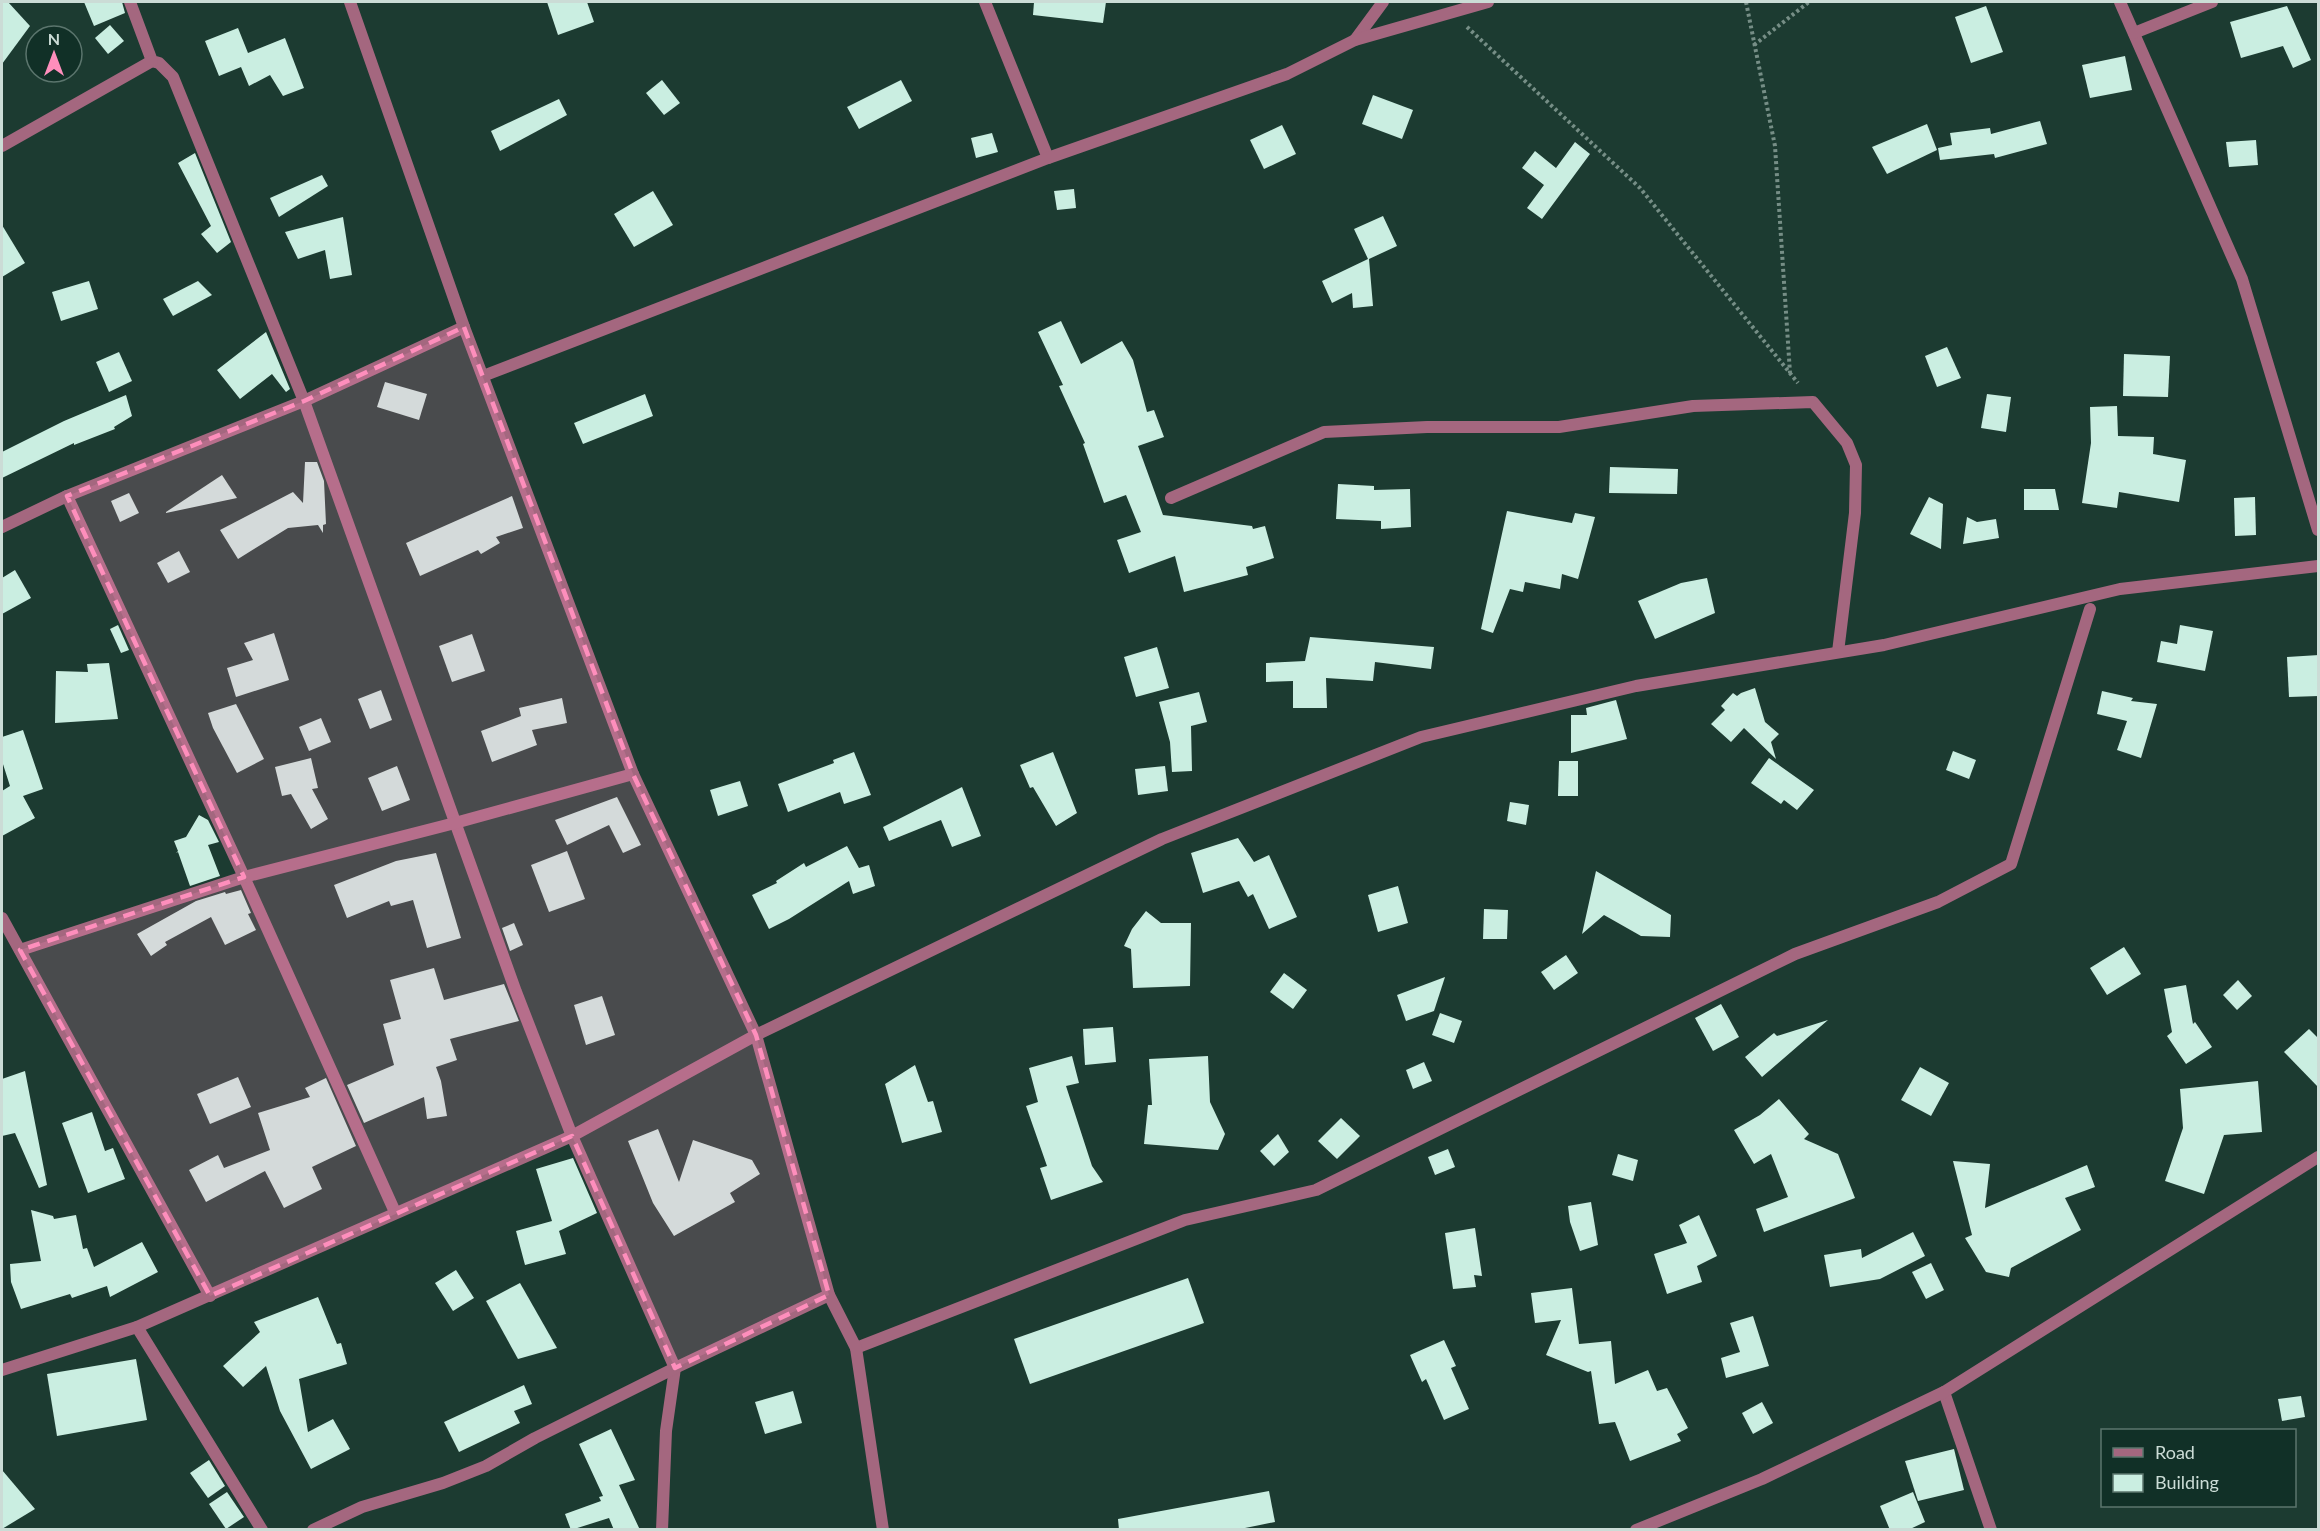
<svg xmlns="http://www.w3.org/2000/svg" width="2320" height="1531" viewBox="0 0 2320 1531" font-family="Lato,sans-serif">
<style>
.building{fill:#caeee1}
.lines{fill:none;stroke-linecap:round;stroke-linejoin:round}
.path{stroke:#768e86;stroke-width:4;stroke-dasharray:3 3;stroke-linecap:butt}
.minor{stroke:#a4677f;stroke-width:12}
.tertiary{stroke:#a4677f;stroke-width:12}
.marked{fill:#fe8ebc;fill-opacity:0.2;stroke:#fe8ebc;stroke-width:4.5;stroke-dasharray:12 8;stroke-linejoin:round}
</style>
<rect width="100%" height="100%" fill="#1c3b31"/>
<g class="building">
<polygon points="2,2 8,2 30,26 2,64"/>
<polygon points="84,2 122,2 125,13 94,26"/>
<polygon points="547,2 587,2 594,22 558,35"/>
<polygon points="1034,2 1106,2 1103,23 1033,15"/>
<polygon points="1986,6 2003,52 1971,63 1955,17"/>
<polygon points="2287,6 2311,60 2293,68 2283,46 2241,58 2230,22"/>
<polygon points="110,25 124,41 108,54 95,38"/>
<polygon points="238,28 248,53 285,38 304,88 283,96 270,75 249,86 241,67 219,76 205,41"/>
<polygon points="2125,56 2132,90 2090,98 2082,65"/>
<polygon points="662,80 680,103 664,115 646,93"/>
<polygon points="901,80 912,101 859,129 847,107"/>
<polygon points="1373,95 1413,110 1402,139 1362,124"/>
<polygon points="559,99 567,115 500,151 491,131"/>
<polygon points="2040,121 2047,144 1995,158 1994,154 1940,160 1938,148 1952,145 1950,133 1990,128 1991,134"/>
<polygon points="1927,124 1937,150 1887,174 1872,147"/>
<polygon points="1282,125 1296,154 1264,169 1250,140"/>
<polygon points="992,133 998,152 976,158 971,138"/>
<polygon points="2256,140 2258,165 2229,167 2226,142"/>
<polygon points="1575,142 1590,154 1542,219 1527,208 1544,185 1522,168 1535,151 1556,168"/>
<polygon points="195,153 231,242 217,253 201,234 211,226 178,163"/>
<polygon points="322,175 328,186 279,217 270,198"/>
<polygon points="1074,189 1076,208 1057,210 1054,191"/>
<polygon points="653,191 673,225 634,247 614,214"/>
<polygon points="1383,216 1397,246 1369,259 1373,306 1353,308 1352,293 1332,303 1322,281 1368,259 1354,229"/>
<polygon points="343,217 352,275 330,279 325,250 298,259 285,232"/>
<polygon points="2,225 25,263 2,277"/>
<polygon points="89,281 98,309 61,321 52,292"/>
<polygon points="198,281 212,295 173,316 163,299"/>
<polygon points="1061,321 1081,364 1122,341 1133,360 1147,412 1154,410 1164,437 1138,446 1163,515 1252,526 1253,529 1265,526 1274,558 1246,567 1248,575 1184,592 1175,556 1129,573 1117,540 1141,532 1126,495 1104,503 1083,444 1085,443 1059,386 1063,385 1038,332"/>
<polygon points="266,332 290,389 286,392 272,374 240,399 217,370"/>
<polygon points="1947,347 1961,378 1937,387 1925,356"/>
<polygon points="119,352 132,381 109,392 96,362"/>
<polygon points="2124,354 2170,356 2168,397 2123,396"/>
<polygon points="385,382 427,394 419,420 377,407"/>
<polygon points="645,394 653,416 583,444 574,423"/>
<polygon points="1987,394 2011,397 2006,432 1981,428"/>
<polygon points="126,395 132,416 114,427 115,429 74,445 74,443 2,478 2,452 64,421"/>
<polygon points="2117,406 2118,436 2154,437 2153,454 2186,460 2179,502 2119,492 2117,508 2082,503 2091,443 2090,407"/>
<polygon points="305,462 317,462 324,481 326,524 323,525 323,533 318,525 288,528 238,559 220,530 293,492 303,503"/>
<polygon points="1610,467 1678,469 1677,494 1609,493"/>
<polygon points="222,475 237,498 166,513 166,512"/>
<polygon points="1338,484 1374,486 1374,490 1410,489 1411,527 1381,529 1381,521 1336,519"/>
<polygon points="2024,489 2055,489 2059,510 2024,510"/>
<polygon points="129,493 139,513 120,522 111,501"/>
<polygon points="512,496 523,528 496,537 500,543 481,554 478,550 420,576 406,543"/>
<polygon points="1929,497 1943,504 1941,549 1910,534"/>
<polygon points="2255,497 2256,535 2235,536 2234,498"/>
<polygon points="1507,511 1572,523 1575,513 1595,517 1578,579 1562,574 1560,589 1525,582 1523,592 1510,589 1493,633 1481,629"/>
<polygon points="1967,517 1977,522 1996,519 1999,538 1963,544"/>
<polygon points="179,551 190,572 168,583 157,563"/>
<polygon points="15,570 31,598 2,614 2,578"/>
<polygon points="1707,578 1715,613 1655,639 1638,601 1681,583"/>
<polygon points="118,625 129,650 121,653 110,629"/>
<polygon points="2180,625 2213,631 2205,671 2157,662 2161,641 2177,644"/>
<polygon points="274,633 289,680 236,697 227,668 253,660 244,643"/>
<polygon points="472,634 485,671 452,682 439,646"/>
<polygon points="1310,637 1434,647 1431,669 1375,662 1373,681 1326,678 1327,708 1293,708 1293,681 1266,682 1266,663 1305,661"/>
<polygon points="1157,647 1169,688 1136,697 1124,657"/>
<polygon points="2319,655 2319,696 2289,697 2287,657"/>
<polygon points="109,663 118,719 55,723 56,671 88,672 87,664"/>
<polygon points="1755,688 1765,722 1779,734 1771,742 1776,759 1744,728 1731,742 1711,724 1725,710 1721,706 1733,693 1737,696 1741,693"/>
<polygon points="381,690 392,720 370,729 358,699"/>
<polygon points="2102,691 2133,698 2131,701 2157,704 2141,758 2117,750 2127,721 2097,714"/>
<polygon points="1199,692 1207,722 1191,726 1192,771 1172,772 1170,742 1159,702"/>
<polygon points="562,698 567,723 532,730 537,745 492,762 481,731 521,716 519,708"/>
<polygon points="1616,700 1627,739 1571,753 1571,715 1587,715 1586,708"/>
<polygon points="236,704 264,759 237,773 213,728 208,713"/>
<polygon points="321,718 331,742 309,751 299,727"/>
<polygon points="23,730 43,789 23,796 35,818 2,836 2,791 10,786 2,761 2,737"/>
<polygon points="1953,751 1976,760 1969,779 1946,770"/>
<polygon points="854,752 871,795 844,804 840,792 788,812 778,784 834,763 833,760"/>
<polygon points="1053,752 1077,813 1056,826 1033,787 1030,788 1020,765"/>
<polygon points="311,758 318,788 312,789 328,819 311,829 291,794 282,796 275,767"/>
<polygon points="1769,758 1814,790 1797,810 1784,800 1781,804 1751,783"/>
<polygon points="1559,761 1578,761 1578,796 1558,796"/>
<polygon points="397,766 410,800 382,811 368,778"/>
<polygon points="1165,766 1168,791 1138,795 1135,769"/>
<polygon points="740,781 748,806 718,816 710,790"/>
<polygon points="962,787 981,836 952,847 941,820 889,841 883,827"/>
<polygon points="617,797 641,845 623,853 609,825 567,845 555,820"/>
<polygon points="1510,802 1529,805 1526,825 1507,821"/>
<polygon points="199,815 208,820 219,842 208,845 220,876 190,886 178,852 176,853 178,851 174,841 186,837"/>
<polygon points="1238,838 1254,862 1269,855 1297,917 1269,929 1253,894 1248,897 1239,881 1203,893 1191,853"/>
<polygon points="847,846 859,868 869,865 875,886 853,894 849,881 789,919 769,929 752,895 777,883 776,881 804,863 806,867"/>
<polygon points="567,851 585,899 549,912 531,865"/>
<polygon points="436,853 461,938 427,948 413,900 391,906 389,901 347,918 334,885 396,861"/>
<polygon points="1596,871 1671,915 1670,937 1641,936 1604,915 1582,934"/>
<polygon points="1398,886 1408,923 1378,932 1368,895"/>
<polygon points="241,890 251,913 248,914 256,930 225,945 211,917 165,942 167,945 151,956 137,934 196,901 225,892 226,894"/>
<polygon points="1484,909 1508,910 1507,939 1483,939"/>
<polygon points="1146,911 1161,923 1191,923 1190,986 1133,988 1131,949 1124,946 1132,929"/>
<polygon points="514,923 523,945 510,951 502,928"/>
<polygon points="2124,947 2141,974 2107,995 2090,968"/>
<polygon points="1566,955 1578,973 1554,990 1541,972"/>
<polygon points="434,968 444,1000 504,984 519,1021 450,1039 457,1060 436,1067 441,1081 447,1116 427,1119 424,1097 364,1123 347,1085 394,1065 383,1024 401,1019 390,980"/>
<polygon points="1284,973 1307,990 1293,1009 1270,992"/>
<polygon points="1445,977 1434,1011 1406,1021 1397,995"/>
<polygon points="2238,980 2252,996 2237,1010 2223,995"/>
<polygon points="2186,985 2193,1024 2195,1022 2212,1047 2186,1064 2167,1036 2172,1032 2164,989"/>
<polygon points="602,996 615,1035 586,1045 574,1005"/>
<polygon points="1721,1004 1739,1037 1713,1051 1695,1018"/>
<polygon points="1440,1013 1462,1021 1454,1043 1432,1035"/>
<polygon points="1828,1020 1762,1077 1745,1057 1774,1033 1777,1036"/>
<polygon points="1113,1027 1116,1062 1085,1065 1083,1029"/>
<polygon points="2309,1029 2319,1039 2319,1088 2284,1052"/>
<polygon points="1072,1056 1079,1083 1066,1086 1092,1166 1103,1182 1051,1200 1040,1168 1047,1166 1026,1106 1038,1102 1029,1068"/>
<polygon points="1208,1056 1210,1102 1225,1134 1218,1150 1144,1144 1148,1105 1152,1105 1149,1059"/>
<polygon points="1424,1062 1432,1081 1413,1089 1406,1070"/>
<polygon points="915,1065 928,1102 933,1101 942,1132 902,1143 885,1084"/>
<polygon points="1920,1067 1949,1083 1931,1116 1901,1100"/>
<polygon points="25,1071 47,1185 39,1188 15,1133 2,1136 2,1079"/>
<polygon points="238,1077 251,1107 210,1124 197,1094"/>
<polygon points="326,1078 356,1146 312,1167 322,1189 284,1208 265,1171 206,1202 189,1170 218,1155 224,1168 270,1150 258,1113 310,1097 305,1088"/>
<polygon points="2258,1081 2262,1132 2224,1135 2204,1194 2165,1181 2183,1128 2180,1089"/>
<polygon points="1779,1099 1809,1134 1804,1139 1838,1154 1855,1198 1764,1232 1756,1209 1788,1197 1771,1154 1754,1164 1734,1130 1760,1115"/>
<polygon points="92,1112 105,1151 113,1148 125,1179 88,1193 62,1123"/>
<polygon points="1341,1118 1360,1136 1337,1159 1318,1141"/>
<polygon points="658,1129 679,1182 693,1140 752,1160 760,1174 730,1193 735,1202 674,1236 653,1203 628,1141"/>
<polygon points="1278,1134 1289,1152 1274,1166 1260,1151"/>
<polygon points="1448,1149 1455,1167 1435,1175 1428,1157"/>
<polygon points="1618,1154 1638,1160 1633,1181 1612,1175"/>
<polygon points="573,1158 597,1213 559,1231 566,1254 525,1265 516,1231 552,1221 536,1169"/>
<polygon points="1953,1161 1990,1164 1985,1208 2087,1165 2095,1187 2065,1198 2081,1230 2011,1268 2009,1277 1986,1272 1965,1238 1972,1235"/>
<polygon points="1591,1202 1598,1245 1580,1251 1570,1222 1568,1206"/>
<polygon points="31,1210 53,1216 54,1219 76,1215 83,1249 87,1248 94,1267 142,1242 158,1272 110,1297 107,1286 72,1298 70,1294 21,1309 11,1282 10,1264 41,1261"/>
<polygon points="1699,1215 1717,1256 1697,1266 1702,1282 1667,1294 1654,1254 1687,1243 1679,1225"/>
<polygon points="1475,1228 1482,1276 1474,1275 1476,1287 1453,1289 1445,1233"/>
<polygon points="1913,1232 1925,1256 1880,1279 1830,1287 1824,1255 1861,1249 1862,1258"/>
<polygon points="1931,1263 1944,1290 1926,1299 1912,1272"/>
<polygon points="456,1270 474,1298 453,1311 435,1283"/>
<polygon points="1188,1278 1204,1323 1030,1384 1014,1339"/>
<polygon points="520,1283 557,1348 518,1359 486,1301"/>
<polygon points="1572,1288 1579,1344 1611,1341 1615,1384 1648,1370 1657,1391 1667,1388 1688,1428 1677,1434 1681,1441 1630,1461 1615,1422 1599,1424 1591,1371 1588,1372 1546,1355 1561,1320 1535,1323 1531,1293"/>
<polygon points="318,1297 337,1344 341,1343 347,1364 299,1379 308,1432 333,1419 350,1449 311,1469 280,1411 266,1366 243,1387 223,1366 260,1332 254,1322"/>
<polygon points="1753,1316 1769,1366 1726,1378 1721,1358 1740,1352 1730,1323"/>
<polygon points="1444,1340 1456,1366 1451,1368 1469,1409 1444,1420 1426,1379 1422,1382 1410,1355"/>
<polygon points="136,1359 147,1420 57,1436 47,1374"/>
<polygon points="524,1385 532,1404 514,1411 520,1423 459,1452 444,1422"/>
<polygon points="793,1391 802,1423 765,1434 755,1402"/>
<polygon points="2301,1396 2305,1417 2282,1421 2278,1399"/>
<polygon points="1762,1402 1773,1423 1753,1434 1742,1413"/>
<polygon points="611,1429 635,1480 619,1485 640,1530 614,1530 609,1518 571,1530 565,1514 601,1501 599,1497 603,1496 579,1444"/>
<polygon points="1954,1449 1964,1490 1918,1501 1905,1461"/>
<polygon points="209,1460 225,1486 208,1498 190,1473"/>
<polygon points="2,1470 35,1509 2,1529"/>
<polygon points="1269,1491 1275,1522 1235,1530 1119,1530 1118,1519"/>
<polygon points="227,1492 244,1517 226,1529 209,1504"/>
<polygon points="1913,1492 1925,1522 1908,1530 1890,1530 1880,1506"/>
</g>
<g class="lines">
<g class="path">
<polyline points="1746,2 1775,146 1790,373"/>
<polyline points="1467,27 1640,188 1798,383"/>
<polyline points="1754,45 1809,2"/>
</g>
<g class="minor">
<polyline points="130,2 152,61 159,63 173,77 304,401 516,992 572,1136 675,1368 666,1431 662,1530"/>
<polyline points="985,2 1048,158"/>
<polyline points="2120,2 2242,279 2318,530"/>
<polyline points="2134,33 2212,2"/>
<polyline points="1355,40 1383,2"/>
<polyline points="2,146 152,61"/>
<polyline points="483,376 1048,158 1287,74 1355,40 1488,2"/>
<polyline points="67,496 244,877 395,1212"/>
<polyline points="1171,498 1324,432 1427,427 1559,427 1693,406 1813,402 1847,443 1856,465 1855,513 1838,652"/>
<polyline points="2,527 67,496 304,401 464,327"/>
<polyline points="2,918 210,1296"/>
<polyline points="20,950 244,877 455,823 633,774"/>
<polyline points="137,1327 262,1530"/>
<polyline points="856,1348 1185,1220 1316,1190 1795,954 1938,902 2011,864 2090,609"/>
<polyline points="2,1370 137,1327 572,1136 756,1035 1162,839 1421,737 1636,686 1884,645 2120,589 2318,566"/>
<polyline points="1944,1392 1991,1530"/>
<polyline points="313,1530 362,1507 443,1483 486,1466 535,1438 675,1368 829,1295"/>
<polyline points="1636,1530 1762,1479 1944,1392 2318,1157"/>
</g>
<polyline class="tertiary" points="350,2 464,327 633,774 756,1035 829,1295 856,1348 883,1530"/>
</g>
<path class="marked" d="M464,327L633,774L756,1035L829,1295L675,1368L572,1136L210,1296L20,950L244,877L67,496L304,401Z"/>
<rect width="2320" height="1531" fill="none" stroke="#cbdcd6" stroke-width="6"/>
<rect x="2101" y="1429" width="195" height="78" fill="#113027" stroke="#5b756d" stroke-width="1.5"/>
<rect x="2113" y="1448" width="30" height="9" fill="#a4677f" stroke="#5b756d" stroke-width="1.5"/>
<text x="2155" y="1459" font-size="18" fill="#cbdcd6">Road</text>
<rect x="2113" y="1474" width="30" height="18" fill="#caeee1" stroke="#5b756d" stroke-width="1.5"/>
<text x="2155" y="1489" font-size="18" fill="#cbdcd6">Building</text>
<g transform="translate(54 54)"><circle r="28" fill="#113027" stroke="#5b756d" stroke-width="1.5"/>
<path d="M0-4.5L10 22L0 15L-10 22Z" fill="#fe8ebc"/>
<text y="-9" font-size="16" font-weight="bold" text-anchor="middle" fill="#cbdcd6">N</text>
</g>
</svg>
